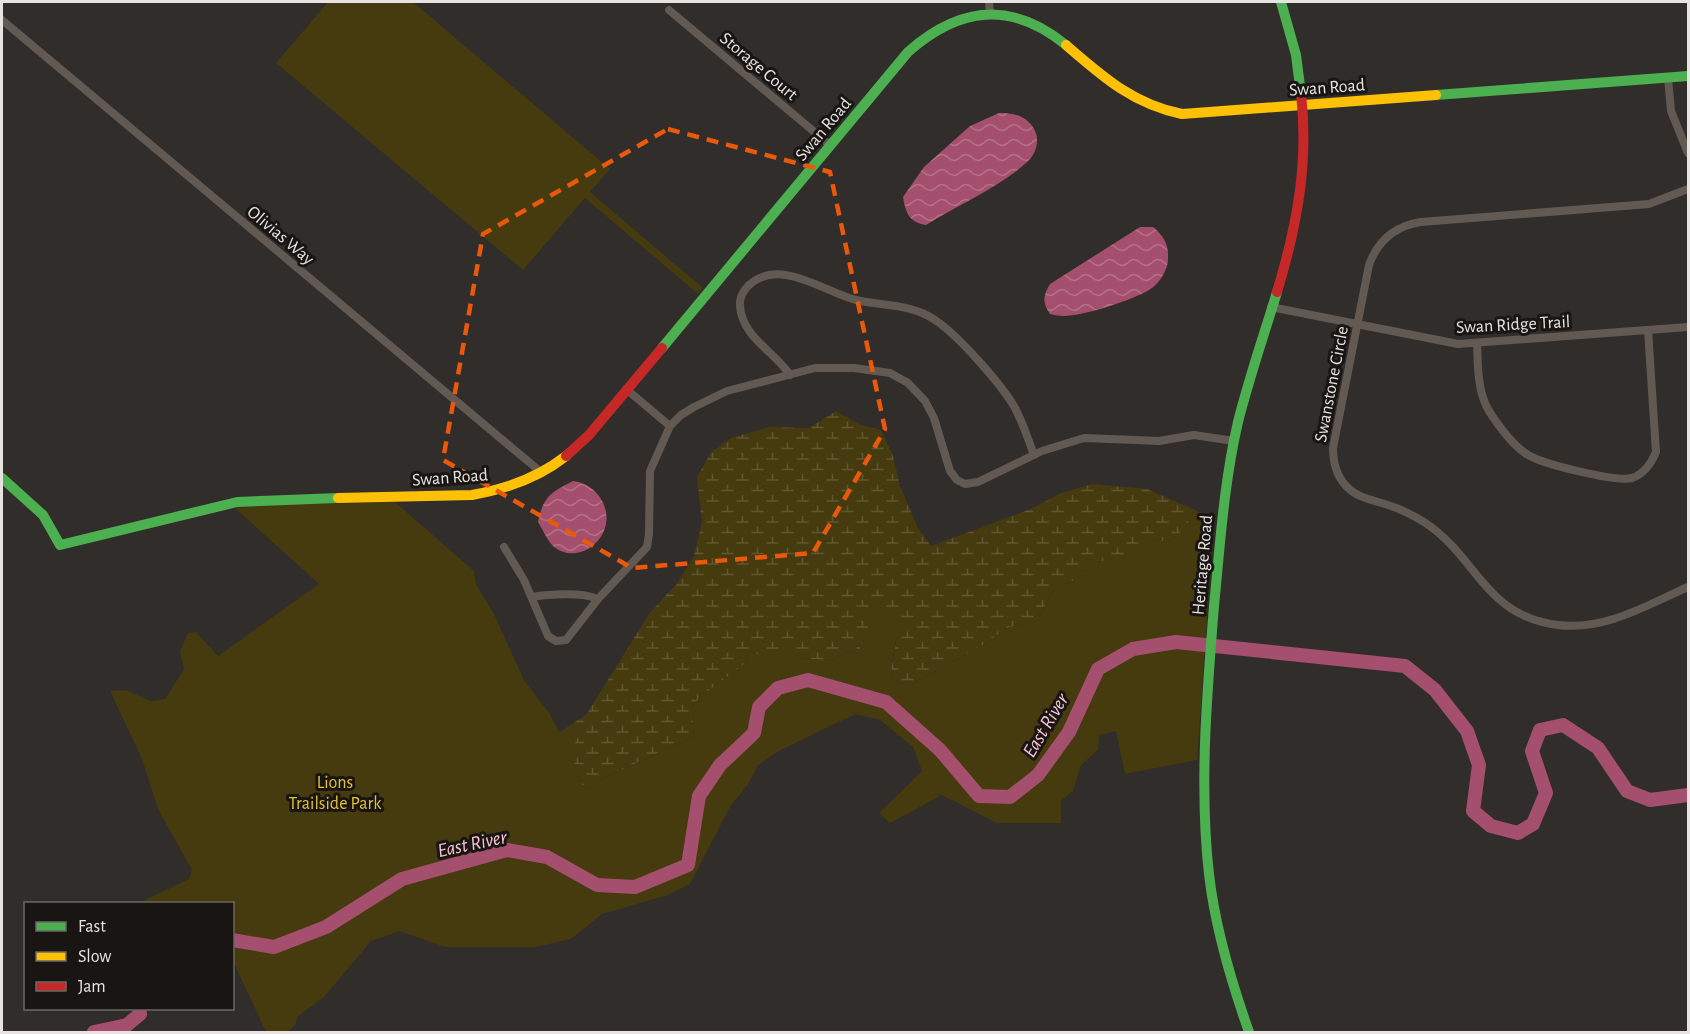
<svg xmlns="http://www.w3.org/2000/svg" width="1690" height="1034" viewBox="0 0 1690 1034" font-family="'Alegreya Sans',sans-serif">
<style>
.wetland{fill:url(#wetland-marsh)}
.park{fill:#463a0f}
.water{fill:url(#water-waves)}
.lines{fill:none;stroke-linecap:round;stroke-linejoin:round}
.river{stroke:#a44f6d;stroke-width:14}
.street{stroke:#625a52;stroke-width:8}
.fast{stroke:#4caf50;stroke-width:10}
.slow{stroke:#ffc107;stroke-width:10}
.jam{stroke:#c62828;stroke-width:10}
.marked{fill:none;stroke:#e8590c;stroke-width:4.5;stroke-dasharray:12 8;stroke-linejoin:round}
.labels{text-anchor:middle;stroke-width:6;stroke-linejoin:round;paint-order:stroke}
.street-label{font-size:18px;fill:#e8e3e1;stroke:#181513}
.park-label{font-size:18px;fill:#e8c12f;stroke:#181513}
.water-label{font-size:20px;font-style:italic;fill:#f9c4d4;stroke:#181513}
</style>
<defs>
<pattern id="wetland-marsh" width="20" height="14" patternUnits="userSpaceOnUse" patternTransform="scale(1.5)"><rect width="20" height="14" fill="#463a0f"/><path d="M1 5h8M5 5V1M11 12h8M15 12V8" fill="none" stroke="#615632"/></pattern>
<pattern id="water-waves" width="16" height="10" patternUnits="userSpaceOnUse" patternTransform="scale(1.5)"><rect width="16" height="10" fill="#a44f6d"/><path d="M0 5q4-4 8 0t8 0" fill="none" stroke="#b57188"/></pattern>
</defs>
<rect width="100%" height="100%" fill="#302d2b"/>
<polygon class="wetland" points="836,411 861,425 881,430 893,456 900,486 918,528 931,546 1031,509 1061,493 1092,484 1147,489 1195,510 1185,529 1168,542 1152,540 1138,553 1107,559 1087,569 1080,577 1054,590 1037,620 1007,628 985,644 908,686 890,678 896,640 868,620 868,630 858,654 850,650 833,661 800,658 723,681 700,697 692,708 695,736 600,780 589,789 582,786 570,753 578,736 572,724 586,715 649,614 678,582 694,556 702,522 697,477 711,452 731,438 769,427 809,428"/>
<g class="park">
<polygon points="328,2 413,2 610,169 590,192 703,288 698,294 585,198 523,270 276,63"/>
<polygon points="395,502 474,571 476,584 494,614 524,680 550,714 559,732 572,724 578,736 571,753 582,786 589,789 600,780 695,736 692,708 700,697 759,653 791,651 800,658 833,661 850,650 858,654 868,630 868,620 875,605 905,625 896,640 890,678 908,686 985,644 1007,628 1037,620 1054,590 1080,577 1086,569 1107,559 1137,553 1152,540 1168,542 1185,529 1195,510 1214,519 1197,760 1125,774 1116,731 1099,735 1098,750 1081,765 1073,791 1061,801 1061,823 997,823 942,795 890,823 879,813 922,771 913,747 880,720 855,714 777,752 758,765 748,784 730,807 690,884 668,895 602,914 571,939 536,947 445,947 400,931 371,941 324,997 298,1016 295,1025 288,1032 266,1032 233,961 232,904 139,903 189,879 192,870 158,809 142,759 110,691 126,690 151,701 165,699 184,669 180,651 188,633 196,632 218,656 319,584 235,508 274,505"/>
</g>
<g class="water">
<path d="M999,113C1013,113 1026,115 1034,129C1040,139 1037,153 1027,162C999,188 959,204 926,225C909,222 906,214 903,197L924,167L970,126Z"/>
<path d="M1140,227H1153C1164,236 1169,245 1168,259C1168,270 1159,284 1149,290C1133,300 1083,316 1064,316C1059,316 1054,315 1050,314C1042,302 1043,296 1050,284Z"/>
<path d="M573,481C594,483 612,505 605,528C598,550 571,562 553,546C547,540 543,530 538,522C543,497 551,492 573,481Z"/>
</g>
<g class="lines">
<g class="river">
<polyline points="232,940 274,947 326,927 402,879 507,850 547,857 597,885 635,887 688,865 699,796 720,765 754,733 759,707 778,688 808,680 886,702 940,750 979,796 1010,797 1038,775 1069,732 1098,669 1133,649 1176,642 1405,666 1435,690 1467,731 1479,765 1473,811 1491,826 1518,833 1533,824 1546,793 1532,751 1540,730 1563,725 1598,748 1627,791 1650,800 1688,795"/>
<polyline points="94,1032 127,1025 140,1014 139,1008"/>
</g>
<g class="street">
<polyline points="989,2 990,13"/>
<polyline points="669,10 830,145"/>
<polyline points="2,20 542,473"/>
<polyline points="1668,78 1671,111 1688,153"/>
<path d="M1688,189L1649,204L1421,222C1395,226 1378,240 1369,265L1333,448C1333,462 1336,475 1346,486C1358,499 1375,500 1391,506C1403,510 1414,516 1424,522C1478,557 1484,616 1558,625C1605,631 1647,605 1688,587"/>
<polyline points="1271,307 1458,344 1688,327"/>
<path d="M1477,343C1478,365 1477,391 1489,411C1498,425 1511,443 1525,453C1539,464 1616,482 1632,478C1644,474 1651,464 1656,452L1648,330"/>
<path d="M790,375C775,352 742,337 740,306C739,297 743,291 749,285C780,257 824,292 856,300C882,306 913,304 935,320C958,335 1002,385 1015,408C1023,423 1028,439 1034,455"/>
<polyline points="626,389 670,426"/>
<polyline points="504,547 524,580 548,636 556,641 566,640 598,599 647,547 649,534 650,471 670,426 681,415 694,407 727,391 815,368 854,368 890,373 908,383 925,401 934,418 950,471 957,480 965,484 978,482 1042,451 1084,438 1159,441 1194,435 1234,441"/>
<path d="M532,597C549,594 583,592 598,599"/>
</g>
<g class="fast">
<polyline points="1281,2 1296,55 1301,94"/>
<polyline points="1436,95 1688,76"/>
<path d="M662,348L908,52C959,7 1011,0 1066,45"/>
<polyline points="2,478 43,515 60,545 237,502 338,498"/>
<path d="M1249,1032C1231,981 1215,928 1209,874C1199,787 1207,693 1214,606C1220,545 1224,482 1238,422C1249,378 1264,335 1277,292"/>
</g>
<g class="slow">
<path d="M1066,45C1103,77 1133,104 1182,114L1436,95"/>
<path d="M338,498L472,495C507,489 538,478 566,456"/>
</g>
<g class="jam">
<path d="M1277,292C1297,226 1309,162 1301,94"/>
<polyline points="566,456 589,435 662,348"/>
</g>
</g>
<path class="marked" d="M668,129L830,172L885,429L813,553L632,568L443,460L483,234Z"/>
<g class="labels">
<g class="street-label">
<text transform="translate(759 66) rotate(40)" y="6">Storage Court</text>
<text transform="translate(1327 87) rotate(-4)" y="6">Swan Road</text>
<text transform="translate(823 129) rotate(-50)" y="6">Swan Road</text>
<text transform="translate(281 235) rotate(40)" y="6">Olivias Way</text>
<text transform="translate(1513 324) rotate(-3)" y="6">Swan Ridge Trail</text>
<text transform="translate(1331 384) rotate(-79)" y="6">Swanstone Circle</text>
<text transform="translate(450 477) rotate(-4)" y="6">Swan Road</text>
<text transform="translate(1202 565) rotate(-85)" y="6">Heritage Road</text>
</g>
<g class="park-label">
<text x="335" y="788">Lions<tspan x="335" dy="21">Trailside Park</tspan></text>
</g>
<g class="water-label">
<text transform="translate(1045 725) rotate(-59)" y="7">East River</text>
<text transform="translate(472 843) rotate(-12)" y="7">East River</text>
</g>
</g>
<rect width="1690" height="1034" fill="none" stroke="#e8e3e1" stroke-width="6"/>
<rect x="24" y="902" width="210" height="108" fill="#181513" stroke="#6b6765" stroke-width="1.5"/>
<rect x="36" y="922" width="30" height="9" fill="#4caf50" stroke="#6b6765" stroke-width="1.5"/>
<text x="78" y="932" font-size="18" fill="#e8e3e1">Fast</text>
<rect x="36" y="952" width="30" height="9" fill="#ffc107" stroke="#6b6765" stroke-width="1.5"/>
<text x="78" y="962" font-size="18" fill="#e8e3e1">Slow</text>
<rect x="36" y="982" width="30" height="9" fill="#c62828" stroke="#6b6765" stroke-width="1.5"/>
<text x="78" y="992" font-size="18" fill="#e8e3e1">Jam</text>
</svg>
